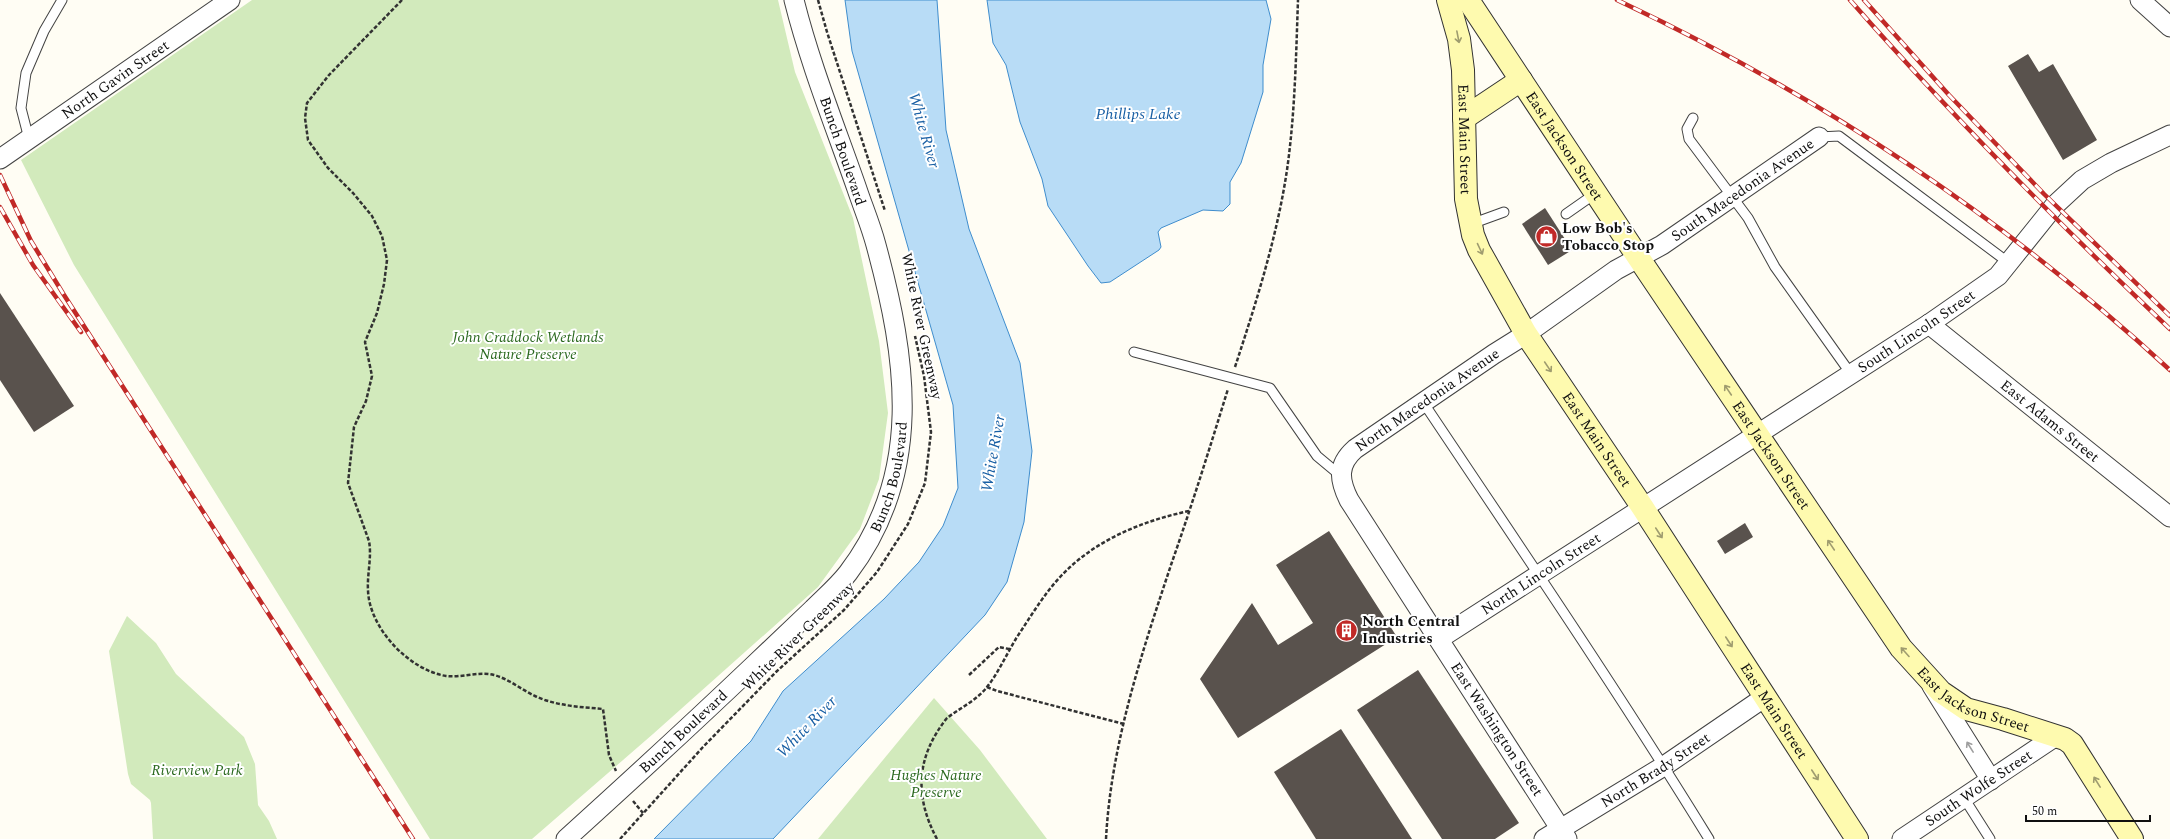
<svg xmlns="http://www.w3.org/2000/svg" width="2170" height="839" viewBox="0 0 2170 839" font-family="Spectral,serif">
<style>
.green{fill:#d2eabc}
.water{fill:#b8dcf6;stroke:#3f8dcd}
.building{fill:#59524d}
.lines{fill:none;stroke-linecap:round;stroke-linejoin:round}
.service-casing{stroke:#434343;stroke-width:11}
.minor-casing{stroke:#434343;stroke-width:21}
.secondary-casing{stroke:#323232;stroke-width:24}
.path{stroke:#323232;stroke-width:2.5;stroke-dasharray:4 2;stroke-linecap:butt}
.service{stroke:#fff;stroke-width:9}
.minor{stroke:#fff;stroke-width:19}
.secondary{stroke:#fefaaf;stroke-width:22}
.rail-casing{stroke:#c12927;stroke-width:4.5}
.rail{stroke:#fff;stroke-width:3;stroke-dasharray:9;stroke-linecap:butt}
.oneway{stroke:#9f9c6f}
.oneway2{stroke:#9f9f9f}
.labels{text-anchor:middle;stroke-width:4;stroke-linejoin:round;paint-order:stroke}
.street-label{font-size:15px;fill:#101010;stroke:#fff}
.poi-label{font-size:15px;font-weight:bold;fill:#101010;stroke:#fff;text-anchor:start}
.park-label{font-size:15px;font-style:italic;fill:#2b691f;stroke:#fff}
.water-label{font-size:16px;font-style:italic;fill:#185fa4;stroke:#fff}
</style>
<rect width="100%" height="100%" fill="#fffdf4"/>
<g class="green">
<polygon points="252,0 778,0 795,72 853,218 879,341 888,413 879,479 860,529 818,587 653,734 532,839 430,839 74,265 21,160"/>
<polygon points="127,616 156,643 176,674 244,737 255,764 258,805 269,821 277,839 153,839 151,803 150,800 131,784 128,774 109,651"/>
<polygon points="934,698 980,750 1047,839 818,839"/>
</g>
<g class="water">
<polygon points="845,0 937,0 946,130 969,229 1020,363 1032,451 1024,522 1007,582 985,615 773,839 654,839 751,741 783,691 884,599 919,562 943,526 958,488 953,405 852,51"/>
<polygon points="987,0 1266,0 1271,19 1263,65 1263,92 1241,163 1230,182 1230,204 1223,211 1203,210 1161,228 1158,232 1161,247 1159,250 1110,282 1101,283 1088,266 1048,206 1042,179 1020,122 1006,65 993,43"/>
</g>
<g class="building">
<polygon points="2028,54 2039,72 2053,64 2097,140 2063,160 2008,66"/>
<polygon points="1545,208 1572,250 1548,265 1522,224"/>
<polygon points="0,293 74,406 34,432 0,380"/>
<polygon points="1745,523 1753,537 1725,554 1717,541"/>
<polygon points="1329,531 1397,637 1238,738 1200,679 1252,603 1278,645 1313,623 1276,565"/>
<polygon points="1418,670 1519,823 1495,839 1442,839 1357,710"/>
<polygon points="1341,729 1412,839 1316,839 1274,772"/>
</g>
<g class="lines">
<defs>
<g id="service">
<polyline points="1693,118 1687,129 1689,139 1748,218 1775,267 1851,374"/>
<polyline points="1819,137 1839,136 2009,263"/>
<polyline points="29,139 21,108 26,73 44,31 62,0"/>
<polyline points="1566,214 1596,193"/>
<polyline points="1471,224 1504,212"/>
<polyline points="1134,352 1270,388 1317,456 1341,476"/>
<path d="M1423,402C1520,547 1618,691 1709,839"/>
<polyline points="1964,798 1990,839"/>
</g>
<g id="minor">
<polyline points="2140,0 2170,27"/>
<path id="s1" d="M0,159L230,0"/>
<path id="s2" d="M1929,324L2170,517"/>
<path id="s3" d="M1439,639L1929,324L1998,276L2055,205L2082,180L2111,163L2170,135"/>
<polyline points="1932,686 1991,780"/>
<path id="s4" d="M566,839C629,782 691,725 752,667C773,647 793,628 813,609C825,597 838,586 848,573C924,473 907,359 876,245C871,226 863,207 857,189C835,126 810,64 794,0"/>
<path id="s5" d="M1544,839L1664,766L1765,697"/>
<path id="s6" d="M1567,839L1349,500C1339,480 1337,465 1355,449L1494,354L1526,334L1616,270L1662,245L1819,137"/>
<path id="s7" d="M1902,839L2056,736"/>
</g>
<g id="secondary">
<path id="s8" d="M1448,0L1459,39L1463,70L1466,199L1473,235L1479,250L1526,334L1643,508L1857,839"/>
<path id="s9" d="M1468,0L1638,257L1901,648L1941,692L1966,709L2003,719L2065,739L2072,744L2132,839"/>
<polyline points="1464,118 1521,80"/>
</g>
</defs>
<use href="#service" class="service-casing"/>
<use href="#minor" class="minor-casing"/>
<use href="#secondary" class="secondary-casing"/>
<g class="path">
<path d="M402,0L329,75L307,103L305,118L308,140L328,168L353,193L372,216L382,236L387,260L384,284L377,313L365,342L372,376L366,401L354,427L348,483L369,541C372,557 367,574 368,590C369,628 409,670 446,676C462,678 479,671 494,675C509,679 522,690 535,696C556,706 581,707 603,709L609,755L616,771"/>
<polyline points="818,0 827,32 885,211"/>
<path d="M1235,367C1256,303 1277,237 1287,170C1295,114 1296,56 1298,0"/>
<polyline points="969,675 999,647 1009,649"/>
<polyline points="987,687 997,691 1124,724"/>
<polyline points="633,801 643,813"/>
<polyline points="620,839 703,747 776,672 844,610 877,572 908,524 925,483 931,432 924,376 915,336"/>
<path d="M937,839C914,796 916,757 947,718C960,708 977,700 987,687C999,672 1007,653 1017,637C1031,616 1044,594 1061,576C1095,540 1142,521 1189,511"/>
<path d="M1106,839C1111,744 1142,652 1172,562C1192,505 1210,447 1228,389"/>
</g>
<use href="#service" class="service"/>
<use href="#minor" class="minor"/>
<use href="#secondary" class="secondary"/>
<defs>
<g id="rail">
<path d="M1617,0C1819,95 2006,219 2170,370"/>
<path d="M1850,0C1951,115 2059,224 2170,329"/>
<polyline points="1864,0 1949,95 2044,194 2170,316"/>
<polyline points="0,175 31,241 64,295 413,839"/>
<polyline points="0,207 33,265 81,332"/>
</g>
</defs>
<use href="#rail" class="rail-casing"/>
<use href="#rail" class="rail"/>
</g>
<defs><path id="oneway-shaft" d="M-6 0H5M1.5-3L5.5 0L1.5 3" fill="none" stroke-width="1.6" stroke-linecap="round" stroke-linejoin="round"/></defs>
<g class="oneway">
<use href="#oneway-shaft" transform="translate(1458 37) rotate(79)"/>
<use href="#oneway-shaft" transform="translate(1480 249) rotate(65)"/>
<use href="#oneway-shaft" transform="translate(1548 367) rotate(56)"/>
<use href="#oneway-shaft" transform="translate(1728 390) rotate(-124)"/>
<use href="#oneway-shaft" transform="translate(1659 533) rotate(57)"/>
<use href="#oneway-shaft" transform="translate(1831 545) rotate(-124)"/>
<use href="#oneway-shaft" transform="translate(1729 642) rotate(57)"/>
<use href="#oneway-shaft" transform="translate(1905 652) rotate(-132)"/>
<use href="#oneway-shaft" transform="translate(1815 775) rotate(57)"/>
<use href="#oneway-shaft" transform="translate(2097 782) rotate(-122)"/>
</g>
<use class="oneway2" href="#oneway-shaft" transform="translate(1970 747) rotate(-122)"/>
<defs>
<symbol id="shop-disc" viewBox="-11 -11 22 22"><circle r="9.5" fill="#c12927" stroke="#fff"/><path d="M-5-2.5h2.3a2.7 3.5 0 0 1 5.4 0H5L5.5 6h-11ZM-1.5-2.5h3a1.5 2.3 0 0 0-3 0Z" fill="#fff"/></symbol>
<symbol id="building-disc" viewBox="-11 -11 22 22"><circle r="9.5" fill="#c12927" stroke="#fff"/><path d="M-4-6H4V6H1V3H-1V6H-4ZM-2.5-4.3h1.7v1.8h-1.7ZM.8-4.3h1.7v1.8H.8ZM-2.5-1h1.7V.8h-1.7ZM.8-1h1.7V.8H.8Z" fill="#fff"/></symbol>
</defs>
<g fill-rule="evenodd">
<use href="#shop-disc" x="1534" y="224" width="25" height="25"/>
<use href="#building-disc" x="1334" y="618" width="25" height="25"/>
</g>
<g class="labels">
<g class="street-label">
<text dy="5" stroke="none"><textPath href="#s1" startOffset="140">North Gavin Street</textPath></text>
<text dy="5" stroke="none"><textPath href="#s8" startOffset="141">East Main Street</textPath></text>
<text dy="5" stroke="none"><textPath href="#s9" startOffset="175">East Jackson Street</textPath></text>
<text transform="translate(843 151) rotate(71)" y="5">Bunch Boulevard</text>
<text dy="5" stroke="none"><textPath href="#s6" startOffset="926">South Macedonia Avenue</textPath></text>
<text transform="translate(922 326) rotate(78)" y="5">White River Greenway</text>
<text dy="5" stroke="none"><textPath href="#s3" startOffset="568">South Lincoln Street</textPath></text>
<text dy="5" stroke="none"><textPath href="#s6" startOffset="547">North Macedonia Avenue</textPath></text>
<text dy="5" stroke="none"><textPath href="#s2" startOffset="155">East Adams Street</textPath></text>
<text dy="5" stroke="none"><textPath href="#s8" startOffset="477">East Main Street</textPath></text>
<text dy="5" stroke="none"><textPath href="#s9" startOffset="547">East Jackson Street</textPath></text>
<text dy="5" stroke="none"><textPath href="#s4" startOffset="494">Bunch Boulevard</textPath></text>
<text dy="5" stroke="none"><textPath href="#s3" startOffset="121">North Lincoln Street</textPath></text>
<text transform="translate(798 636) rotate(-44)" y="5">White River Greenway</text>
<text dy="5" stroke="none"><textPath href="#s9" startOffset="871">East Jackson Street</textPath></text>
<text dy="5" stroke="none"><textPath href="#s8" startOffset="801">East Main Street</textPath></text>
<text transform="translate(1497 729) rotate(57)" y="5">East Washington Street</text>
<text dy="5" stroke="none"><textPath href="#s4" startOffset="159">Bunch Boulevard</textPath></text>
<text dy="5" stroke="none"><textPath href="#s5" startOffset="131">North Brady Street</textPath></text>
<text dy="5" stroke="none"><textPath href="#s7" startOffset="92">South Wolfe Street</textPath></text>
</g>
<g class="poi-label">
<text x="1562" y="233">Low Bob's<tspan x="1562" dy="17">Tobacco Stop</tspan></text>
<text x="1362" y="626">North Central<tspan x="1362" dy="17">Industries</tspan></text>
</g>
<g class="park-label">
<text x="528" y="342">John Craddock Wetlands<tspan x="528" dy="17">Nature Preserve</tspan></text>
<text x="197" y="775">Riverview Park</text>
<text x="936" y="780">Hughes Nature<tspan x="936" dy="17">Preserve</tspan></text>
</g>
<g class="water-label">
<text x="1138" y="119">Phillips Lake</text>
<text transform="translate(925 130) rotate(74)" y="6">White River</text>
<text transform="translate(992 453) rotate(-80)" y="6">White River</text>
<text transform="translate(806 726) rotate(-46)" y="6">White River</text>
</g>
</g>
<path d="M2026 815v6h124v-6" fill="none" stroke="#101010" stroke-width="2"/>
<text x="2032" y="815" font-size="12" fill="#101010" stroke="#ffffff" stroke-width="3" paint-order="stroke">50 m</text>
</svg>
